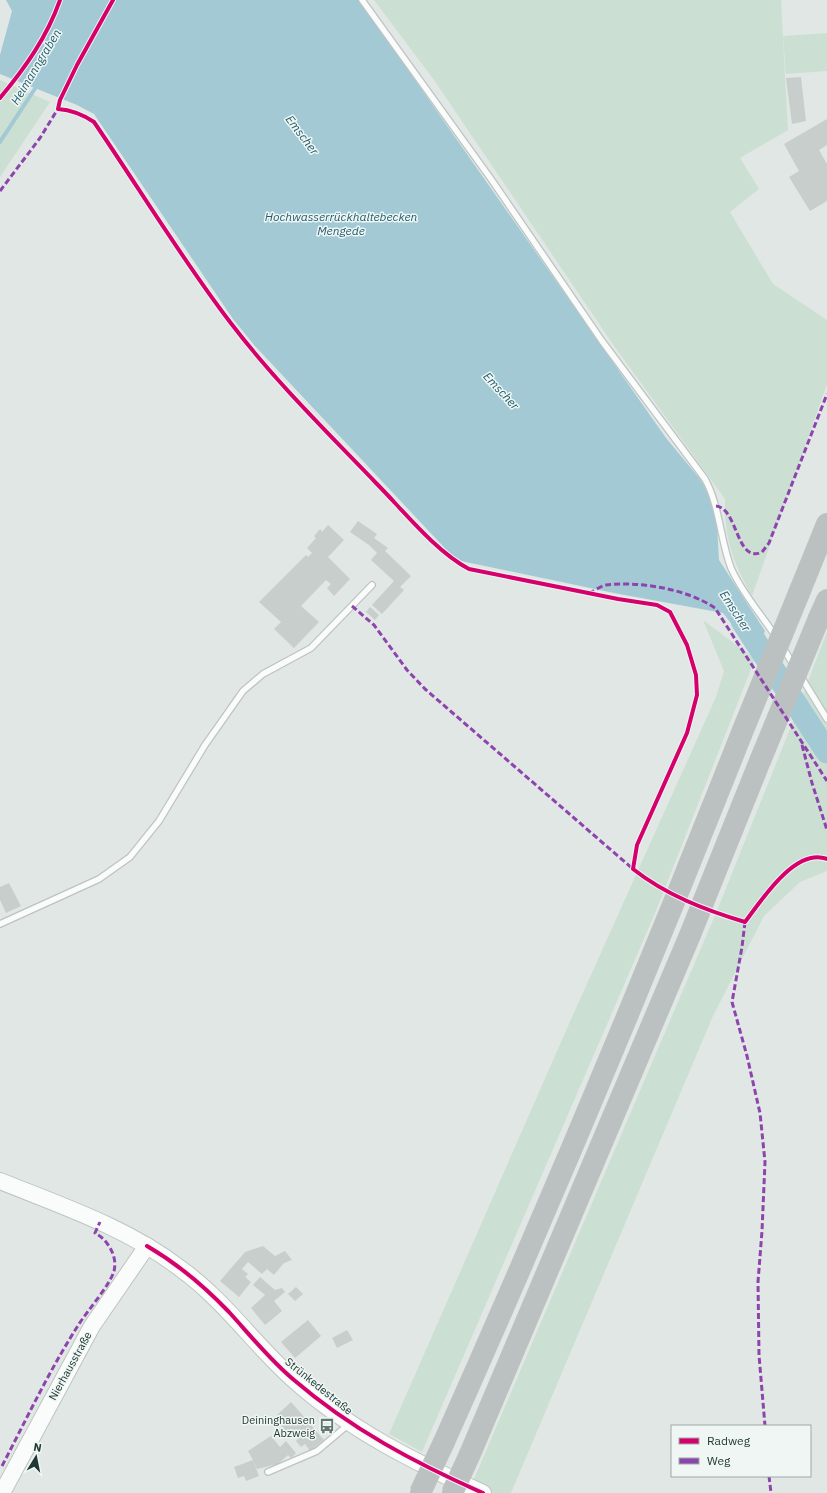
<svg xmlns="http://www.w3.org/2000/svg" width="827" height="1493" viewBox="0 0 827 1493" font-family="'IBM Plex Sans',sans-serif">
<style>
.green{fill:#cbe0d3}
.water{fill:#a3c9d4}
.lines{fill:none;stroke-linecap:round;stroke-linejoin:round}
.stream{stroke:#a3c9d4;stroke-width:4}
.river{stroke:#a3c9d4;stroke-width:23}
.building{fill:#c8cecc}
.service-casing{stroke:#bec3c2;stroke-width:8}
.secondary-casing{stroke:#bec4c2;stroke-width:18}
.motorway-casing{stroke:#bcc3c1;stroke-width:22}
.service{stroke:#fafbfb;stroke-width:5.5}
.secondary{stroke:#fafbfb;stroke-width:16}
.motorway{stroke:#bac1c0;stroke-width:20}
.motorway-bridge-casing{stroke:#bcc3c1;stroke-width:22;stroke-linecap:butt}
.motorway-bridge{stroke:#bac1c0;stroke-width:20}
.quiet{stroke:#8e44ad;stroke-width:3;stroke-dasharray:6 3;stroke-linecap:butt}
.cycleway-casing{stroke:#eff6f3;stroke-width:6}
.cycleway{stroke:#d6006c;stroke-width:4}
.labels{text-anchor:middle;stroke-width:3;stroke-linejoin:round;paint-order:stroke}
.street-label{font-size:11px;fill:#213834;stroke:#eff6f3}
.poi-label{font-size:11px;fill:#213834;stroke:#eff6f3;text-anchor:end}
.water-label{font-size:12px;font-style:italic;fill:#1f5c70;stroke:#eff6f3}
</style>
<rect width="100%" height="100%" fill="#e1e7e5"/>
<g class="green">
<path d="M374,0H781L788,130L740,158L759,189L730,212L773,284L827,320V384L752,596C733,562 724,538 725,499L614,346L434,80Z"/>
<polygon points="827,33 827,71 786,74 783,36"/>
<polygon points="0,80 50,102 0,177"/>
<polygon points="703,620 755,659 656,911 422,1452 389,1434 572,1017 716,697 724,671"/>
<polygon points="827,632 827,749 799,705"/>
<polygon points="798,709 827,754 827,871 800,882 764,916 713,1016 511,1493 468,1493 716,913"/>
</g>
<polygon class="water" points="6,0 359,0 666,438 700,479 707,491 717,525 719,560 765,631 755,654 723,613 614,593 456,560 255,346 233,319 94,114 77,105 0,74 0,55 12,11"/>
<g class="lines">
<polyline class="stream" points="0,142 38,84"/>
<polyline class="river" points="742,621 827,752"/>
</g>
<g class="building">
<polygon points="801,77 806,121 792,124 786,78"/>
<polygon points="827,119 827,145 819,150 827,164 827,201 810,211 789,177 799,171 784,144"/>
<polygon points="358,521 377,534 374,538 388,548 385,551 411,576 400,587 404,590 382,614 372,605 394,581 371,560 377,553 369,545 350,532"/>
<polygon points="328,525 344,540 328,557 350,579 334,596 327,588 331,584 326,580 301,606 319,622 294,648 274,629 281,622 259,602 306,555 308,557 312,553 307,548 316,538 314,536 320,529 322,532"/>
<polygon points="370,607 379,615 375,620 366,612"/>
<polygon points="9,883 21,906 6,913 0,900 0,887"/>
<polygon points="263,1246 275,1256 285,1251 292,1260 284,1263 274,1275 267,1269 262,1274 248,1262 242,1269 248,1274 245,1277 251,1282 239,1297 220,1281 245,1252"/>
<polygon points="260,1277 275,1290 282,1288 285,1292 274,1301 282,1311 265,1325 251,1308 265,1295 253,1285"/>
<polygon points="296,1287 303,1294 295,1301 288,1294"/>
<polygon points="308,1320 321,1336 295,1358 281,1342"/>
<polygon points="347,1330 353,1340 337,1348 332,1338"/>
<polygon points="291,1402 324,1440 310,1451 305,1444 301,1447 296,1441 299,1438 291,1429 287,1432 280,1424 283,1421 277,1415"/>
<polygon points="271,1436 280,1447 286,1441 296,1453 291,1458 288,1455 278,1464 257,1469 253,1460 259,1476 246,1481 244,1476 238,1478 234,1467 253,1460 248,1451"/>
</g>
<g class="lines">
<defs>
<g id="service">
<path d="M362,0L491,179L602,341L705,479C720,507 720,539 731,568C742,593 761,614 776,637"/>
<polyline points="782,646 794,666"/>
<polyline points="800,675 827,719"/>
<polyline points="0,924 99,879 130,857 159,821 205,745 243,691 263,674 311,648 372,585"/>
<polyline points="268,1472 317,1451 349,1424"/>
</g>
<g id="secondary">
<path d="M0,1181C62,1206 128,1228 181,1269C224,1300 254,1344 293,1379C348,1429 416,1463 483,1493"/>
<polyline points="2,1493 92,1326 147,1246"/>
</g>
<g id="motorway">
<polyline points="799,593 827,524"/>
<polyline points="819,618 827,600"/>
<path d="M444,1442C548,1209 647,973 741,735"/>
<polyline points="470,1454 690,935 760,761"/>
</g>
</defs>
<use href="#service" class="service-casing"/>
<use href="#secondary" class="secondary-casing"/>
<use href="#motorway" class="motorway-casing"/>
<use href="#service" class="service"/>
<use href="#secondary" class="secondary"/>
<use href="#motorway" class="motorway"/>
<defs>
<g id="motorway-bridge">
<polyline points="741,735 799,593"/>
<polyline points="760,761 819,618"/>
<polyline points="420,1493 444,1442"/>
<polyline points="452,1493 470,1454"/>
</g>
</defs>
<use href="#motorway-bridge" class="motorway-bridge-casing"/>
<use href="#motorway-bridge" class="motorway-bridge"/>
<g class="quiet">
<polyline points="0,191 40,138 59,107"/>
<path d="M716,506C738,508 736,564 762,552L769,543L827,394"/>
<path d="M589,593C594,591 601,586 606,585C640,581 687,589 715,608L827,781"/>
<polyline points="352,606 374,625 407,670 425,689 633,869"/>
<polyline points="802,745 812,783 827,830"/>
<polyline points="745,922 742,947 732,1002 747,1056 760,1113 765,1162 762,1231 758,1282 759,1355 765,1426"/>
<path d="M2,1466C27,1418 50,1369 79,1324C88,1310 110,1285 114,1271C118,1256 107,1239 95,1233L100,1222"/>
<polyline points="769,1476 771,1493"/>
</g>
<defs>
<g id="cycleway">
<path d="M113,0L77,65L60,100L58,109C72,110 82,114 94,122C139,188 181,258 230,322C274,380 326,431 376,483C403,510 435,551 469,569L618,599L657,605L670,612L687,645L696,675L697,695L687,733L637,845L633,869C666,895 705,910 745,922C761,901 795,847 827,859"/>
<path d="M0,98C25,68 47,37 60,0"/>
<path d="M147,1246C178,1264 205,1287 229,1312C250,1335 270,1360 294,1380C351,1429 415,1463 483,1493"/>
</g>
</defs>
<use href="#cycleway" class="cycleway-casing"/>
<use href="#cycleway" class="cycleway"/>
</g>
<defs>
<symbol id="bus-bare" viewBox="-9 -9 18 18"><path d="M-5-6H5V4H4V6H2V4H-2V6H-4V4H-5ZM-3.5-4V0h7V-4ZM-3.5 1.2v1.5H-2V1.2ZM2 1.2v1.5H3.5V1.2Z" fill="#647572" stroke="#eff6f3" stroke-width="2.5" paint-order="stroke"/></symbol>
</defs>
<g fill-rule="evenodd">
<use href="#bus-bare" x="316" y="1415" width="22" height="22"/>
</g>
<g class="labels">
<g class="street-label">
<text transform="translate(70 1366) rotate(-61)" y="4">Nierhausstraße</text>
<text transform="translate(319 1386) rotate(39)" y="4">Strünkedestraße</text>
</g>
<g class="poi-label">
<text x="315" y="1424">Deininghausen<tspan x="315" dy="13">Abzweig</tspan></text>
</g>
<g class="water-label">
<text transform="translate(36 67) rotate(-59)" y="4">Heimanngraben</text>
<text transform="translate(302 135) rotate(53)" y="4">Emscher</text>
<text x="341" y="221">Hochwasserrückhaltebecken<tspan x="341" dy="14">Mengede</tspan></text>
<text transform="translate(501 391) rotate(47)" y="4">Emscher</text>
<text transform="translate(735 611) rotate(57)" y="4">Emscher</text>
</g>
</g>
<rect x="671" y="1425" width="140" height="52" fill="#eff6f3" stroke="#9daaa7"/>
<rect x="679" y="1438" width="20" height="6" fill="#d6006c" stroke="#9daaa7"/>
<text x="707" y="1445" font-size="12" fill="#213834">Radweg</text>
<rect x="679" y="1458" width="20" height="6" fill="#8e44ad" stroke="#9daaa7"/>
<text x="707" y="1465" font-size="12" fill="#213834">Weg</text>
<g transform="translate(36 1457) rotate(10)" stroke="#eff6f3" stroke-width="3" paint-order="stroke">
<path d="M0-3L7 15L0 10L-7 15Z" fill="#213834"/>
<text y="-6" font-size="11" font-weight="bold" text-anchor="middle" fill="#213834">N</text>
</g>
</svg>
